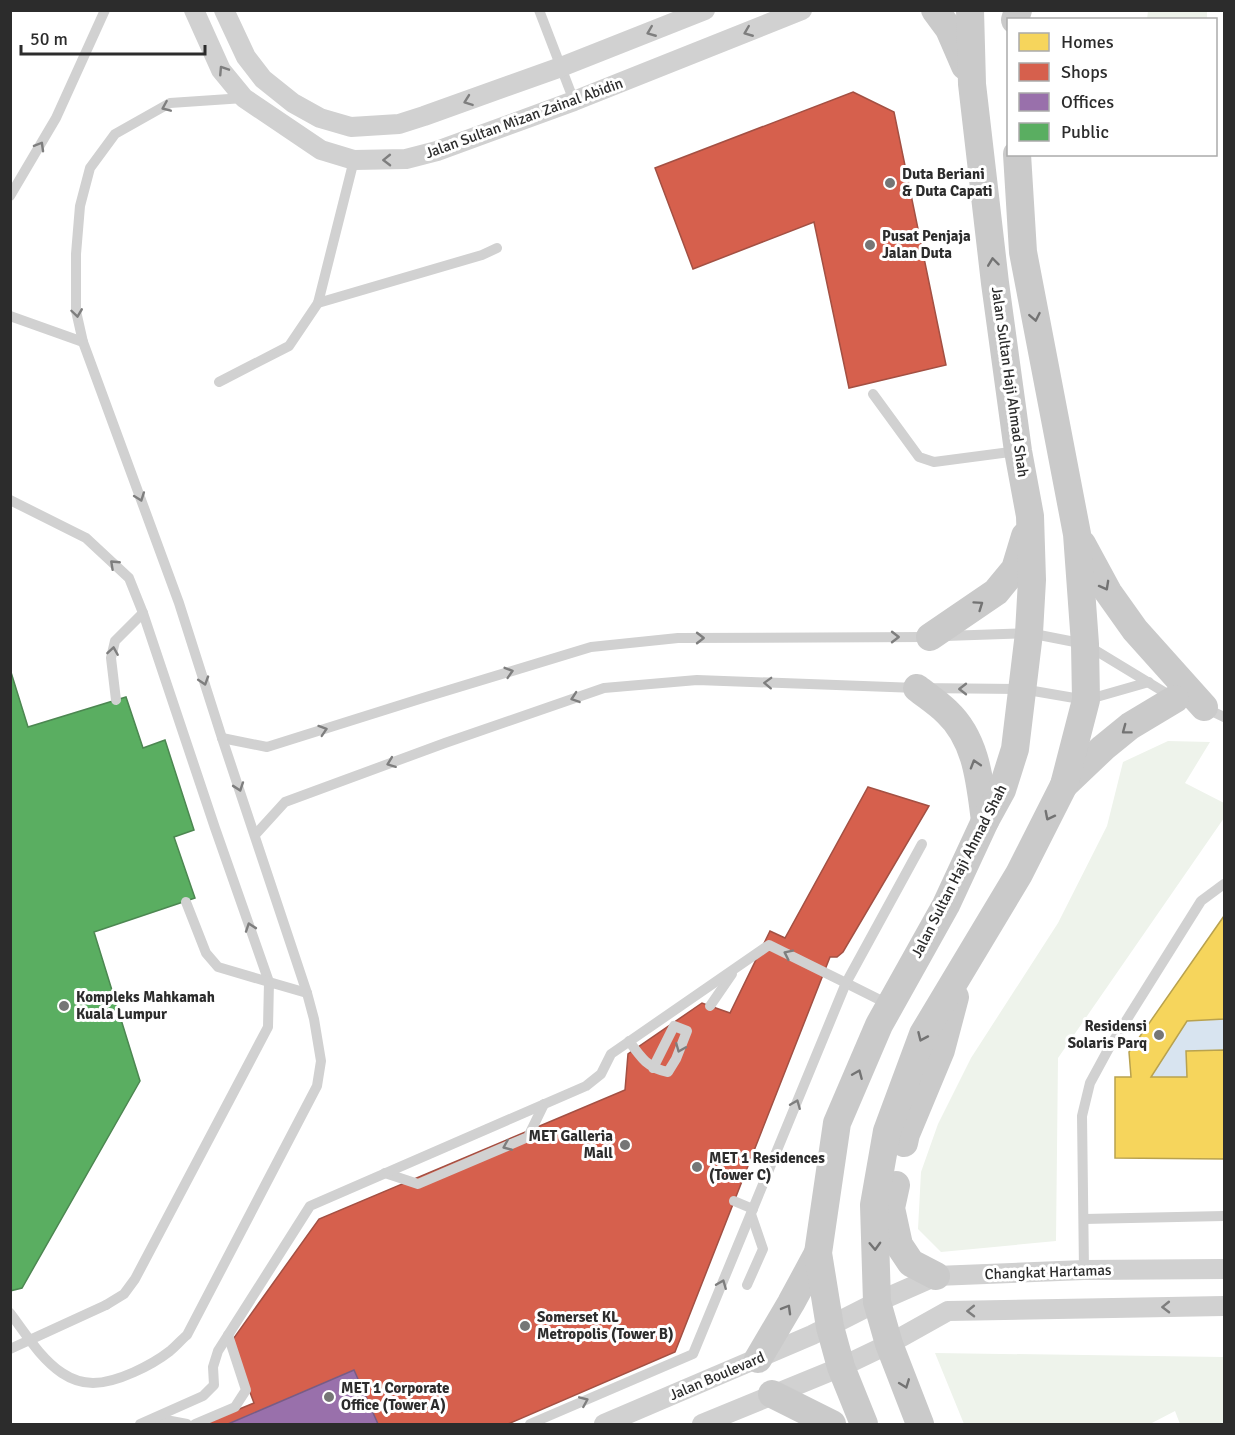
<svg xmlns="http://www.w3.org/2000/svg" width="1235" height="1435" viewBox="0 0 1235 1435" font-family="Signika,sans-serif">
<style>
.green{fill:#eef3eb}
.water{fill:#d8e4f0}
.homes{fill:#f6d55c;stroke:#b9a24e;stroke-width:1.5}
.shops{fill:#d6604d;stroke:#a35043;stroke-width:1.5}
.offices{fill:#9970ab;stroke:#785c85;stroke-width:1.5}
.public{fill:#5aae61;stroke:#4c8751;stroke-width:1.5}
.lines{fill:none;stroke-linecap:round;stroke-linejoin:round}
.lane{stroke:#d1d1d1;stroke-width:10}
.street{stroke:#d1d1d1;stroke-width:20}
.secondary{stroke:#cacaca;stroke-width:28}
.lane-bridge{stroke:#d1d1d1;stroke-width:10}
.oneway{stroke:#7e7e7e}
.oneway2{stroke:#737373}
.poi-dot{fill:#767676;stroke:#fff;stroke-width:2}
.labels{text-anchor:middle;stroke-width:6;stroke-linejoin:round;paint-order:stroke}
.street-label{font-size:15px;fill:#2c2c2c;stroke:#fff}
.poi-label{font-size:15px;font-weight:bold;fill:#2c2c2c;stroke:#fff;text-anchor:start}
</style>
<rect width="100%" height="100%" fill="#fff"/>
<g class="green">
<polygon points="1148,11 1207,11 1207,19 1147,19"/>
<polygon points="1168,741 1210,742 1185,783 1224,803 1224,818 1058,1058 1056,1241 941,1252 918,1229 921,1172 938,1124 971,1058 1058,923 1107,826 1123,762"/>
<polygon points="935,1353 1224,1357 1224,1424 1180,1424 1175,1411 1150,1424 964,1424"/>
</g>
<polygon class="water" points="1224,1019 1224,1050 1186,1051 1187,1077 1151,1077 1187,1021"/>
<g class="homes">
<polygon points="1224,916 1224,1019 1187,1021 1151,1077 1187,1077 1186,1051 1224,1050 1224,1159 1115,1158 1115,1077 1131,1077 1129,1052"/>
<polygon points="714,1010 792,1042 681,1323 603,1292"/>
<polygon points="536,1182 557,1233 535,1242 588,1369 512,1400 458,1270 426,1283 407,1236"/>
</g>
<g class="shops">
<polygon points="853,92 894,112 946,365 849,388 814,222 693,269 655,168"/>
<polygon points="868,787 929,806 843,952 837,957 830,957 675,1352 508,1424 203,1424 254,1403 231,1342 319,1219 625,1090 628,1054 702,1003 730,1013 770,931 785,938"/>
</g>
<polygon class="offices" points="354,1370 378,1424 228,1424"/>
<polygon class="public" points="10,669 28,727 126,697 143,748 165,740 194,830 174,837 195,898 94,932 140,1081 22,1288 10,1291"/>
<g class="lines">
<g class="lane">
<polyline points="539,10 574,101"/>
<polyline points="10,196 56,118 105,10"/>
<polyline points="318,303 482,255 497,248"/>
<polyline points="10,316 83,342"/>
<polyline points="219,382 289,346 318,303 354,160"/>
<polyline points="873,394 919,457 934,462 1018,451"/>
<polyline points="10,500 86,538 129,578 143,613 215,828 269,982"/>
<polyline points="945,636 1029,633 1085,644 1174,698"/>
<polyline points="116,700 111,658 115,641 143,613"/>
<polyline points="1203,707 1224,717"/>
<polyline points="222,738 267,747 426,697 591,647 678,638 929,637"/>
<polyline points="255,835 285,802 445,743 604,688 697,680 917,688 1022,689 1086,700 1149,682"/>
<polyline points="186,902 206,953 218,967 269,982"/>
<polyline points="890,1005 846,983 922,844"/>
<polyline points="710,1006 732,974"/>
<path d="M629,1041C641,1058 648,1068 668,1072L676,1059L687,1031L674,1026L653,1068"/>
<polyline points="385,1173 418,1184 528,1137 544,1104"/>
<polyline points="734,1201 753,1209"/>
<polyline points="1084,1219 1224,1216"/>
<polyline points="1084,1270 1082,1116 1090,1083 1109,1048 1201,901 1224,884"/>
<polyline points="747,1285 763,1249 751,1214"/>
<polyline points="106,1305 124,1294 135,1279 268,1027 269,982 307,993"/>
<path d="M10,1313C26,1334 40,1358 62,1373C71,1379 83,1383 93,1383C117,1383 152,1365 170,1351C176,1346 181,1340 187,1335L317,1086L321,1061L314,1019L307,993L222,738L179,603L83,342L76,311V254L80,206L90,168L115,134L170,103L244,98"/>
<polyline points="155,1418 187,1424"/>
<polyline points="140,1424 203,1396 214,1385 213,1367 218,1351 310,1206 586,1086 601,1074 611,1054 769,945 846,983 693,1354 530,1424"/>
<polyline points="195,1424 235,1407 246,1390 228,1335"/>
</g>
<g class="street">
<polyline points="194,10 221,70 244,98 321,150 354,160 406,159 437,151 574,101 802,10"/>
<polyline points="224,10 246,57 263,79 293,103 320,118 351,127 399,124 424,116 561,67 705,10"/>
<polyline points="604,1424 812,1335 877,1302 936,1276 1084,1270 1224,1269"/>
<polyline points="702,1424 841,1367 889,1344 948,1311 1224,1306"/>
</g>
<g class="secondary">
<polyline points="935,10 949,29 965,66"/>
<polyline points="1015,20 1018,10"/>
<polyline points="1082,544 1108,592 1135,630 1204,707"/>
<polyline points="930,637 996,592 1015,569 1025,536"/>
<path d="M917,688C927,696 938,703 947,712C977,740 980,783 985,821"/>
<polyline points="1064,785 1103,748 1130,726 1175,699"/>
<polyline points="904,1143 906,1134 941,1050 955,997"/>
<polyline points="896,1185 891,1208 899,1245 911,1263 936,1276"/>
<polyline points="758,1359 791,1303 818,1253"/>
<polyline points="772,1394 832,1424"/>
<polyline points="864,1424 841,1367 830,1327 818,1253 837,1123 879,1025 946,905 985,821 1002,790 1015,749 1029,633 1032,580 1030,516 1018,451 995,283 972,84 970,10"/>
<polyline points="920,1424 889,1344 877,1302 874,1205 887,1131 923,1034 1019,874 1064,785 1086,700 1085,644 1077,534 1023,252 1017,154"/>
</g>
<polyline class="lane-bridge" points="10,1349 106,1305"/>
</g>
<defs><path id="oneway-chevron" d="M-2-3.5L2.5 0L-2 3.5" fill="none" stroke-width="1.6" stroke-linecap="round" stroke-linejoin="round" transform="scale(1.5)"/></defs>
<g class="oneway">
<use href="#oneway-chevron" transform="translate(651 32) rotate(158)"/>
<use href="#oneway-chevron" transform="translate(748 32) rotate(158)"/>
<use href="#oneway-chevron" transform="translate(223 70) rotate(-123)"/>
<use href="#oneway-chevron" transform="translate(468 101) rotate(160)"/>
<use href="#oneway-chevron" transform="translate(166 107) rotate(157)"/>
<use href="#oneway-chevron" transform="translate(40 146) rotate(-60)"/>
<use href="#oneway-chevron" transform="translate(387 160) rotate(179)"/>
<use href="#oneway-chevron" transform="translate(77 313) rotate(82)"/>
<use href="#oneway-chevron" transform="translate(140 497) rotate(70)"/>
<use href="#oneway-chevron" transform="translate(114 564) rotate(-137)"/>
<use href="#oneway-chevron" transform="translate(895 637)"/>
<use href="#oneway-chevron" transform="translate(700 638)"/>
<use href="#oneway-chevron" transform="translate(113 651) rotate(-81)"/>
<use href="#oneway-chevron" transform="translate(509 672) rotate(-17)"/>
<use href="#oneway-chevron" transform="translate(204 681) rotate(72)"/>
<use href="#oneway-chevron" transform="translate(768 683) rotate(-178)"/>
<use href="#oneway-chevron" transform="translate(963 689) rotate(-180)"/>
<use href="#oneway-chevron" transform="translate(575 698) rotate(161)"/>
<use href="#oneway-chevron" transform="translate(323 730) rotate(-18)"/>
<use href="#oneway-chevron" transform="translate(391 763) rotate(159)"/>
<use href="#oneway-chevron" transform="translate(239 787) rotate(71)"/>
<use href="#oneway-chevron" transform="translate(250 927) rotate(-109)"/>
<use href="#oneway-chevron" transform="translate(788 954) rotate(-154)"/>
<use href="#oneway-chevron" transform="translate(680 1048) rotate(112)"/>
<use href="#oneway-chevron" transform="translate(796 1104) rotate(-68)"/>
<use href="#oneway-chevron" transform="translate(507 1146) rotate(157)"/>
<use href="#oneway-chevron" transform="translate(722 1284) rotate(-68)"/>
<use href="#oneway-chevron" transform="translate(1166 1307) rotate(179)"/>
<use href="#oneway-chevron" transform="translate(971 1311) rotate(179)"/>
<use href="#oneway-chevron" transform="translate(584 1401) rotate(-23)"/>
</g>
<g class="oneway2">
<use href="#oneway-chevron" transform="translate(993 262) rotate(-97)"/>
<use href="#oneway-chevron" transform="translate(1035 317) rotate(79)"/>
<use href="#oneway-chevron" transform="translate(1105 586) rotate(61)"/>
<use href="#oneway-chevron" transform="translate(979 605) rotate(-35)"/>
<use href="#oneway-chevron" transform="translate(1126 730) rotate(143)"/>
<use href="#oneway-chevron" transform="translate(975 764) rotate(-107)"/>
<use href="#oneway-chevron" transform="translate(1049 816) rotate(117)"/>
<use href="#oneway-chevron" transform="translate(922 1037) rotate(114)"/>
<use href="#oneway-chevron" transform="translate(858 1074) rotate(-67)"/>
<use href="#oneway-chevron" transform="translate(875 1246) rotate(88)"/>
<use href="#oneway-chevron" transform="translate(787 1309) rotate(-60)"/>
<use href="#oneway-chevron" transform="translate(905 1384) rotate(69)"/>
</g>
<g class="poi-dot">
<circle cx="890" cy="183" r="6"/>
<circle cx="870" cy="245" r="6"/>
<circle cx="64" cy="1006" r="6"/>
<circle cx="1159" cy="1035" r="6"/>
<circle cx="625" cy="1145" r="6"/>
<circle cx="697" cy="1167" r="6"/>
<circle cx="525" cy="1326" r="6"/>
<circle cx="329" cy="1397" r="6"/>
</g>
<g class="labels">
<g class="street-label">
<text transform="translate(524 118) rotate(-20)" y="5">Jalan Sultan Mizan Zainal Abidin</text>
<text transform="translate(1010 382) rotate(82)" y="5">Jalan Sultan Haji Ahmad Shah</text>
<text transform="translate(959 871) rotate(-63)" y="5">Jalan Sultan Haji Ahmad Shah</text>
<text transform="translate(1048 1272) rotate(-2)" y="5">Changkat Hartamas</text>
<text transform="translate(717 1376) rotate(-23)" y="5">Jalan Boulevard</text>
</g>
<g class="poi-label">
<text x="902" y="179">Duta Beriani<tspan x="902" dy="17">&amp; Duta Capati</tspan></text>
<text x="882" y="241">Pusat Penjaja<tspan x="882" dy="17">Jalan Duta</tspan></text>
<text x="76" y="1002">Kompleks Mahkamah<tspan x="76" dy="17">Kuala Lumpur</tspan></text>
<text x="1147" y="1031" text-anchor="end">Residensi<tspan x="1147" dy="17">Solaris Parq</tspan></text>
<text x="613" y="1141" text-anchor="end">MET Galleria<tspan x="613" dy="17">Mall</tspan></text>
<text x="709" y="1163">MET 1 Residences<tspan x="709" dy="17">(Tower C)</tspan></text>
<text x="537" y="1322">Somerset KL<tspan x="537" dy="17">Metropolis (Tower B)</tspan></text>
<text x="341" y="1393">MET 1 Corporate<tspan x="341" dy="17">Office (Tower A)</tspan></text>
</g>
</g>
<rect width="1235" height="1435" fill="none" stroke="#2c2c2c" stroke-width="24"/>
<rect x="1007" y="18" width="210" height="138" fill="#ffffff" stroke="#ababab" stroke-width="1.5"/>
<rect x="1019" y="33" width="30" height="18" fill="#f6d55c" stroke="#ababab" stroke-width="1.5"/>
<text x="1061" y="48" font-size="18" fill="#2c2c2c">Homes</text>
<rect x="1019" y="63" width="30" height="18" fill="#d6604d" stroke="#ababab" stroke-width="1.5"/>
<text x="1061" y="78" font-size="18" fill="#2c2c2c">Shops</text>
<rect x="1019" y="93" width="30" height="18" fill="#9970ab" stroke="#ababab" stroke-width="1.5"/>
<text x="1061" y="108" font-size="18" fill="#2c2c2c">Offices</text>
<rect x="1019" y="123" width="30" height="18" fill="#5aae61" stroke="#ababab" stroke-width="1.5"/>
<text x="1061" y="138" font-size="18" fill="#2c2c2c">Public</text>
<path d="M21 45v9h184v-9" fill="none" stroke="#2c2c2c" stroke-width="3"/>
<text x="30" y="45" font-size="18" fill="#2c2c2c" stroke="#ffffff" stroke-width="4.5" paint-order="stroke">50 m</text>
</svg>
